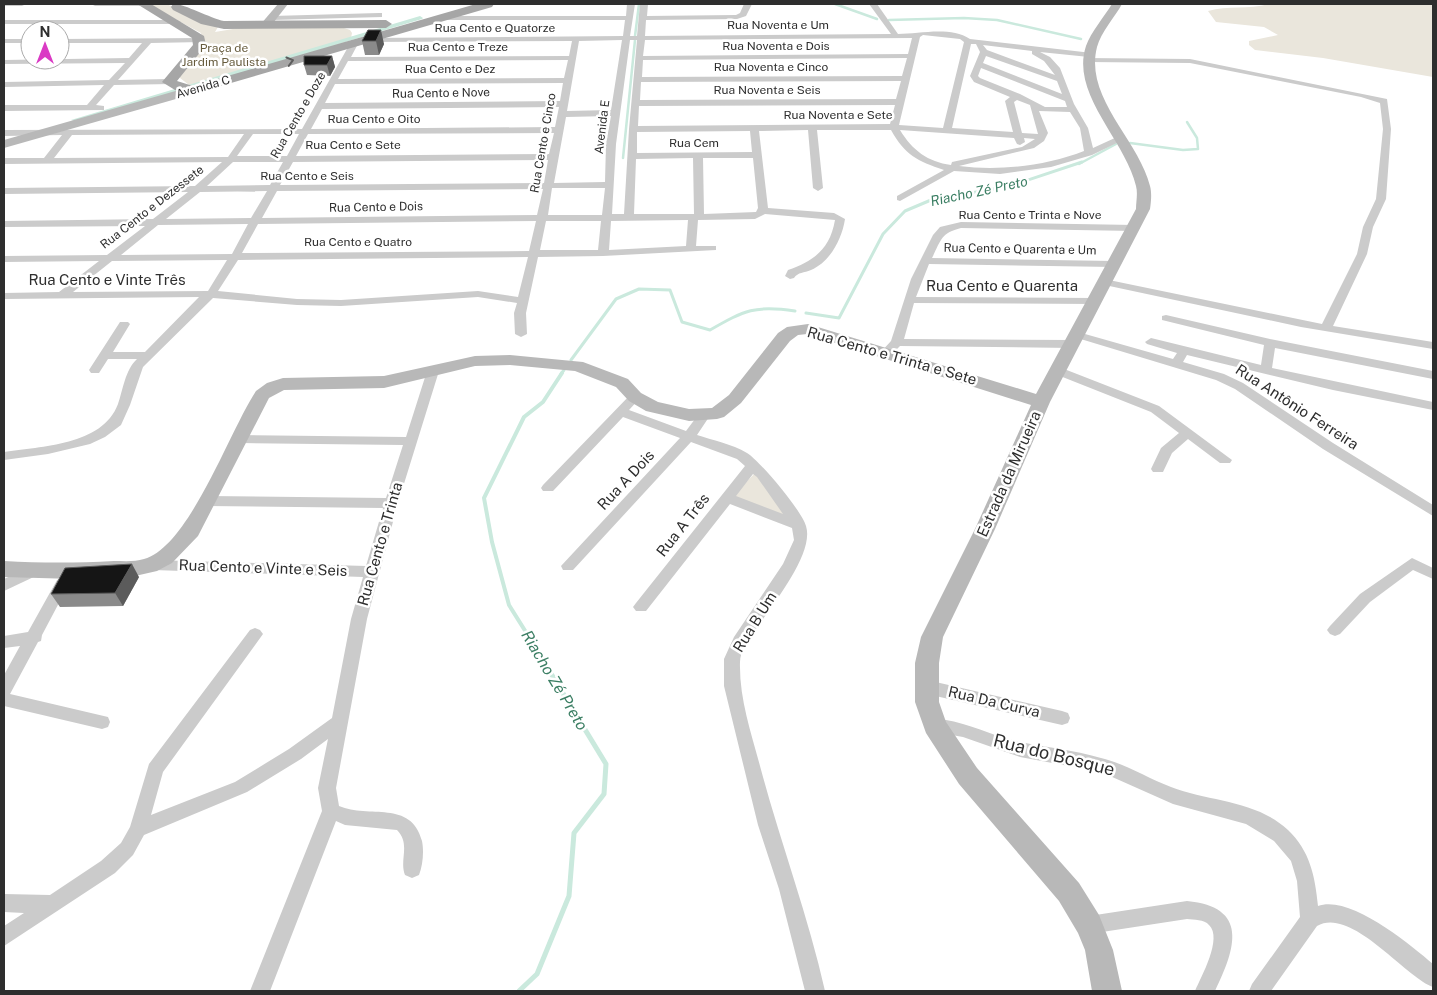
<svg xmlns="http://www.w3.org/2000/svg" width="1437" height="995" viewBox="0 0 1437 995" font-family="'Public Sans',sans-serif">
<style>
.green{fill:#eae6dc}
.lines{fill:none;stroke-linecap:round;stroke-linejoin:round}
.stream-far3{stroke:#cae9dd;stroke-width:2.5}
.stream-far2{stroke:#cae9dd;stroke-width:3}
.stream-far1{stroke:#cae9dd;stroke-width:4}
.stream{stroke:#cae9dd;stroke-width:5}
.canal{fill:#cae9dd;fill-rule:evenodd}
.street{fill:#cbcbcb;fill-rule:evenodd}
.secondary{fill:#b8b8b8;fill-rule:evenodd}
.primary{fill:#a6a6a6;fill-rule:evenodd}
.wall{fill:#8a8a8a}
.shaded-wall{fill:#5b5b5b}
.building{fill:#151515;stroke:#5b5b5b}
.oneway{stroke:#5e5e5e}
.labels{text-anchor:middle;stroke-width:5;stroke-linejoin:round;paint-order:stroke}
.far-street-label{font-size:12px;fill:#2e2e2e;stroke:#fff}
.far-park-label{font-size:12px;fill:#675c3e;stroke:#fff}
.far-water-label{font-size:14px;font-style:italic;fill:#3c7f64;stroke:#fff}
.street-label{font-size:15px;fill:#2e2e2e;stroke:#fff}
.water-label{font-size:16px;font-style:italic;fill:#3c7f64;stroke:#fff}
.near-street-label{font-size:18px;fill:#2e2e2e;stroke:#fff}
</style>
<rect width="100%" height="100%" fill="#fff"/>
<g class="green">
<polygon points="147,4 167,4 202,23 218,27 215,32 239,28 344,28 350,30 352,33 351,38 344,43 193,88 180,78 180,72 202,38 201,33"/>
<path d="M1269,4H1433V77L1323,58L1255,50L1249,45V41L1278,35L1264,27L1216,22L1208,11C1228,5 1248,10 1269,4Z"/>
<polygon points="756,472 788,518 732,497"/>
</g>
<g class="lines">
<g class="stream-far3">
<polyline points="835,4 877,19"/>
<polyline points="889,20 964,18 997,20 1081,39"/>
<polyline points="635,36 639,4"/>
<polyline points="1130,143 1183,150 1198,149 1197,138 1187,122"/>
<polyline points="623,158 635,40"/>
<polyline points="1079,164 1116,144"/>
</g>
<g class="stream-far2">
<polyline points="806,313 839,318 883,234 905,211 931,200 1010,186 1082,162"/>
<path d="M571,360L616,299L639,289L670,290L682,322L710,330C745,310 755,305 795,311"/>
<polyline points="561,374 564,370"/>
</g>
<polyline class="stream-far1" points="534,645 509,605 492,542 484,498 524,417 543,402 562,373"/>
<polyline class="stream" points="519,991 537,974 569,896 574,833 604,794 606,764 533,644"/>
<polygon class="canal" points="420,16 423,18 422,19 78,122 71,120"/>
<g class="street">
<polygon points="4,4 26,4 22,6 4,6"/>
<polygon points="91,4 148,4 144,6 95,6"/>
<path d="M627,4H635L630,36H637L640,4H648L647,16L736,15L740,13L744,4H752L746,16L737,19L646,20L645,36L891,34L869,4H877L898,34C920,34 950,26 970,39L1092,53V57H1089L1040,52L1050,57L1060,68L1074,104L1088,128L1093,148L1117,137L1125,139L1092,155L1051,167L1000,174L954,171L900,201L897,200V196L944,170C917,161 905,155 891,130H817L823,188L818,191L813,188L808,130L759,131L768,208L834,213L845,219C842,239 830,262 811,270C804,273 798,272 794,278L790,279L785,276L788,270C814,261 830,249 835,220L765,214L755,219L698,220L696,246H716V250L603,256L538,257L526,313L527,334L521,337L515,334L514,313L517,303L478,297L341,306L297,305L213,298L143,367L130,405L121,425L105,437L90,444L48,454L4,460V452C41,446 102,446 118,404C123,390 125,370 137,359H108L99,373H91L89,370L120,322H128L130,324L113,352H145L199,297L4,299V293L59,292L99,261L4,262V256L107,255L145,226L4,227V221L153,219L188,192L4,194V188L195,186L222,162L4,164V158H44L62,135L4,136V130L302,129L352,40L359,42L351,57L569,56L572,41L365,42L361,40L365,38L623,36L625,20H437L433,18L437,16H626ZM923,35L960,39L964,42L943,128L899,125L920,37ZM912,38L908,54L643,56L645,40ZM622,40L611,110L567,111L579,41ZM630,40H637L629,129L624,214H612L616,144ZM971,44H976L980,52L970,76L974,82L1010,97L1005,101L1013,132L952,128ZM983,45L1032,51V54L1044,61L1055,75L987,50ZM986,56L1057,81L1062,94L983,63ZM907,58L902,76L642,77L643,60ZM568,60L564,78L338,79L348,61ZM981,68L1065,101L1067,107H1045L1020,94L980,78L978,76ZM901,81L896,99L640,100L641,82ZM563,83L560,101L325,103L335,84ZM1017,100L1030,105L1038,134L1022,133L1014,102ZM895,105L890,124L638,126L639,106ZM559,107L555,127L311,129L322,109ZM1039,111L1070,112L1080,128L1084,151C1046,166 999,171 959,166L1034,148L1044,141L1048,133ZM611,116L606,144L605,182L554,183L566,117ZM900,130L1014,138L1017,144L1020,145L1025,142L1024,138L1035,139L1022,147L952,162L951,165C928,162 912,150 900,130ZM750,131L752,152L637,153V132ZM554,133L549,154L296,156L308,134ZM244,134L228,157L54,158L72,135ZM253,134H299L287,156H237ZM693,158L694,214H634L636,159ZM703,158H753L758,208L756,212L704,214ZM548,160L544,183L280,185L293,162ZM233,162H283L270,185L207,186ZM552,188H605L602,215H548ZM543,189L537,215L262,218L277,191ZM267,191L251,218L166,219L200,192ZM688,220L686,246L609,250L611,221ZM536,221L529,251L242,253L258,224ZM546,221H601L598,250H540ZM248,224L232,254L121,255L158,225ZM528,257L518,297L478,291L341,300L297,299L218,291L238,260ZM227,260L208,291L73,292L112,261Z"/>
<polygon points="379,13 382,13 382,17 272,20 268,18 272,16"/>
<polygon points="4,20 177,20 181,22 177,24 4,24"/>
<polygon points="200,38 203,38 203,42 151,43 118,80 169,79 173,82 172,84 114,85 96,105 104,106 104,110 4,111 4,105 87,105 104,85 4,87 4,82 109,80 125,63 4,64 4,60 129,58 142,43 60,43 60,39"/>
<rect x="4" y="39" width="26" height="4"/>
<polygon points="1085,58 1190,59 1387,99 1391,129 1386,199 1373,227 1367,254 1333,326 1433,342 1433,349 1301,327 1100,284 1100,280 1104,279 1322,324 1357,254 1363,227 1376,199 1383,129 1380,103 1361,97 1190,63 1088,62 1085,62"/>
<path d="M961,222L1135,225L1140,228L1135,231L961,228C941,233 941,240 932,258L1114,261L1119,264L1114,267L929,264L916,297L1095,298L1101,301L1095,304L914,303L904,339L1073,340L1079,344L1073,348L900,346L890,356H882L880,353L891,341L911,279L933,235L940,227Z"/>
<polygon points="1166,315 1270,339 1433,371 1433,379 1275,348 1272,368 1433,402 1433,410 1333,390 1187,355 1183,362 1224,374 1243,383 1333,443 1433,505 1433,516 1323,449 1235,389 1216,380 1074,337 1072,335 1078,332 1173,359 1177,353 1147,344 1145,342 1151,338 1261,365 1264,345 1162,320 1162,316"/>
<path d="M433,367L439,371L398,503L367,619L336,788L339,806C369,819 411,799 422,841C424,851 423,865 419,875L412,878L405,875C399,860 411,844 397,830L345,825L336,821L270,991H250L322,811L318,788L328,739L301,759L247,792L144,835L133,855L115,873L4,946V926L24,913L4,912V894L50,895L101,861L121,843L130,827L149,764L250,630L255,628L260,630L263,634L163,772L151,815L235,782L289,749L332,718L351,619L363,577L153,570L148,569L146,565L148,561L153,560L366,566L383,508L207,506L200,501L207,496L386,498L403,445L240,443L234,439L240,435L406,437L427,371Z"/>
<polygon points="1059,367 1159,406 1232,460 1230,463 1220,463 1188,439 1172,453 1163,472 1153,472 1151,469 1161,448 1179,433 1151,412 1055,374 1053,371"/>
<path d="M635,393L641,397L629,410L686,431L701,411H709L711,414L697,435C712,440 732,444 747,453C760,461 802,511 806,526C815,554 770,608 754,632C749,640 740,651 740,662C739,698 751,732 760,766C780,841 808,915 825,991H805L779,889L758,825L724,686V659L734,637L783,564L794,540L792,528L730,504L646,611H636L633,607L636,603L745,466L737,459L691,442L573,570H563L561,566L680,438L623,417L553,491H543L541,488L543,485L631,394ZM753,474L757,477L783,514L736,496Z"/>
<polygon points="1412,558 1433,568 1433,579 1413,570 1370,602 1340,634 1335,636 1330,634 1327,630 1330,626 1360,594"/>
<polygon points="35,565 40,566 42,570 40,574 4,591 4,579"/>
<polygon points="62,578 67,580 69,584 42,635 41,641 38,642 10,694 108,717 110,722 108,727 102,729 4,706 4,675 20,646 4,648 4,636 28,632 57,580"/>
<polygon points="927,680 1062,711 1068,713 1070,718 1068,723 1062,725 927,694 921,692 919,687 921,682"/>
<path d="M935,719C961,720 983,732 1008,739C1039,747 1071,749 1101,758C1126,764 1147,778 1171,787C1210,802 1256,800 1288,830C1310,851 1315,876 1318,906C1349,894 1410,944 1433,964V987C1405,977 1351,906 1317,926L1271,991H1249L1252,984L1300,917L1297,881L1291,861L1274,841L1246,824L1173,804L1101,772L1020,757L963,737L929,731L927,726L929,721Z"/>
<path d="M1187,901C1249,907 1236,948 1215,991H1195C1201,977 1223,938 1209,925C1204,919 1194,920 1187,919L1089,934L1082,932L1079,925L1082,918L1089,916Z"/>
</g>
<g class="secondary">
<polygon points="278,4 288,4 270,27 262,27 260,25"/>
<path d="M1112,4H1122C1115,17 1101,32 1097,47C1084,98 1139,140 1150,186C1152,193 1151,202 1150,209L1050,402L995,529L943,637L939,663V702L946,722L977,768L1079,883L1099,915L1113,950L1122,991H1092L1085,950L1078,933L1059,901L959,784L926,733L915,702V663L921,637L975,529L1031,405L807,334L798,335L790,341L741,403L724,417L717,419L689,421L646,411L629,401L616,387L575,371L510,365L475,366L384,388L284,390L269,398L198,536L172,563L157,571L135,576L74,579L4,577V561C41,563 77,563 114,561C124,561 135,562 144,559C189,547 230,430 256,391L267,383L283,378L384,376L475,356L510,355L583,362L628,379L641,393L658,402L689,409L712,408L729,395L778,333L787,327L808,324L1036,394L1136,209C1136,202 1138,193 1136,186C1126,141 1070,94 1086,46C1091,32 1104,17 1112,4Z"/>
<polygon points="193,86 197,87 199,90 197,93 4,148 4,140"/>
</g>
<g class="primary">
<polygon points="137,4 151,4 204,36 206,45 177,81 193,86 476,4 494,4 492,7 193,94 175,90 162,82 193,45 192,38"/>
<path d="M173,4C183,3 210,18 224,21L386,20L392,24L386,28L224,29L201,24L173,10L171,7Z"/>
</g>
</g>
<g class="wall">
<polygon points="368,30 384,44 379,55 365,55 362,41"/>
<polygon points="332,56 335,67 330,76 307,75 304,65"/>
<polygon points="139,577 123,606 60,607 51,594"/>
</g>
<g class="shaded-wall">
<polygon points="381,30 384,44 379,55 376,41"/>
<polygon points="332,56 335,67 330,76 327,65"/>
<polygon points="132,564 139,577 123,606 115,593"/>
</g>
<g class="building">
<polygon points="368,30 381,30 376,41 362,41"/>
<polygon points="304,56 332,56 327,65 304,65"/>
<polygon points="132,564 115,593 51,594 65,568"/>
</g>
<defs><path id="oneway-chevron" d="M-2-3.5L2.5 0L-2 3.5" fill="none" stroke-width="1.6" stroke-linecap="round" stroke-linejoin="round" transform="scale(1.25)"/></defs>
<use class="oneway" href="#oneway-chevron" transform="translate(290 61) rotate(-16)"/>
<g class="labels">
<g class="far-street-label">
<text x="778" y="29">Rua Noventa e Um</text>
<text x="495" y="32">Rua Cento e Quatorze</text>
<text x="776" y="50">Rua Noventa e Dois</text>
<text x="458" y="51">Rua Cento e Treze</text>
<text x="771" y="71">Rua Noventa e Cinco</text>
<text x="450" y="73">Rua Cento e Dez</text>
<text transform="translate(203 87) rotate(-16)" y="4">Avenida C</text>
<text x="767" y="94">Rua Noventa e Seis</text>
<text transform="translate(441 93) rotate(-1)" y="4">Rua Cento e Nove</text>
<text transform="translate(298 115) rotate(-60)" y="4">Rua Cento e Doze</text>
<text x="838" y="119">Rua Noventa e Sete</text>
<text x="374" y="123">Rua Cento e Oito</text>
<text transform="translate(602 127) rotate(-83)" y="4">Avenida E</text>
<text transform="translate(543 143) rotate(-80)" y="4">Rua Cento e Cinco</text>
<text x="694" y="147">Rua Cem</text>
<text x="353" y="149">Rua Cento e Sete</text>
<text x="307" y="180">Rua Cento e Seis</text>
<text transform="translate(152 207) rotate(-38)" y="4">Rua Cento e Dezessete</text>
<text transform="translate(376 207) rotate(-1)" y="4">Rua Cento e Dois</text>
<text x="1030" y="219">Rua Cento e Trinta e Nove</text>
<text x="358" y="246">Rua Cento e Quatro</text>
<text transform="translate(1020 249) rotate(1)" y="4">Rua Cento e Quarenta e Um</text>
</g>
<g class="far-park-label">
<text x="224" y="52">Praça de<tspan x="224" dy="14">Jardim Paulista</tspan></text>
</g>
<g class="far-water-label">
<text transform="translate(979 191) rotate(-12)" y="5">Riacho Zé Preto</text>
</g>
<g class="street-label">
<text x="107" y="285">Rua Cento e Vinte Três</text>
<text x="1002" y="291">Rua Cento e Quarenta</text>
<text transform="translate(892 356) rotate(16)" y="5">Rua Cento e Trinta e Sete</text>
<text transform="translate(1297 407) rotate(33)" y="5">Rua Antônio Ferreira</text>
<text transform="translate(1009 474) rotate(-66)" y="5">Estrada da Mirueira</text>
<text transform="translate(626 480) rotate(-47)" y="5">Rua A Dois</text>
<text transform="translate(683 525) rotate(-52)" y="5">Rua A Três</text>
<text transform="translate(380 544) rotate(-74)" y="5">Rua Cento e Trinta</text>
<text transform="translate(263 568) rotate(2)" y="5">Rua Cento e Vinte e Seis</text>
<text transform="translate(755 622) rotate(-58)" y="5">Rua B Um</text>
<text transform="translate(994 702) rotate(13)" y="5">Rua Da Curva</text>
</g>
<g class="water-label">
<text transform="translate(555 680) rotate(59)" y="6">Riacho Zé Preto</text>
</g>
<g class="near-street-label">
<text transform="translate(1054 755) rotate(14)" y="6">Rua do Bosque</text>
</g>
</g>
<rect width="1437" height="995" fill="none" stroke="#2e2e2e" stroke-width="10"/>
<g transform="translate(45 45)"><circle r="24" fill="#ffffff" stroke="#ababab"/>
<path d="M0-4L9 19L0 12L-9 19Z" fill="#da3ac4"/>
<text y="-8" font-size="14" font-weight="bold" text-anchor="middle" fill="#2e2e2e">N</text>
</g>
</svg>
